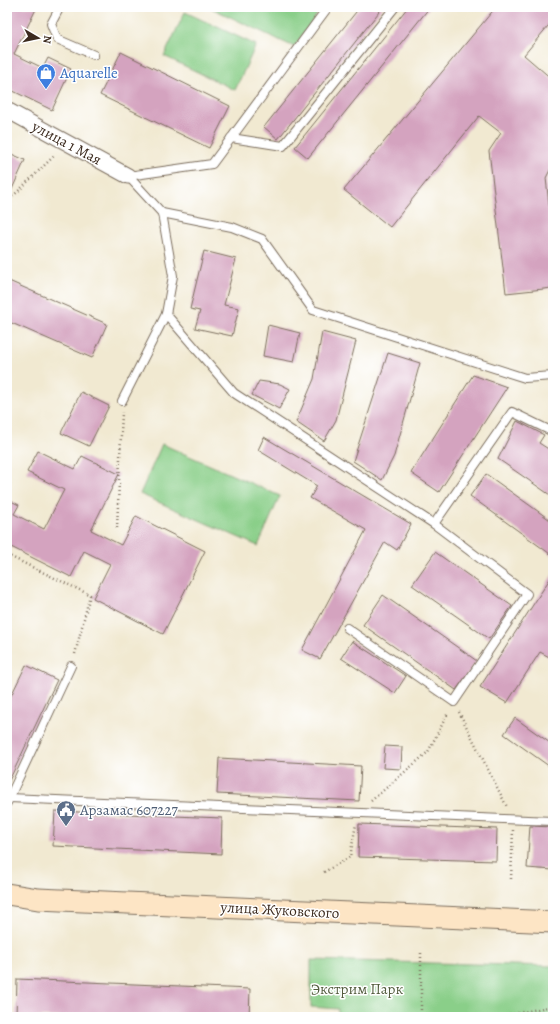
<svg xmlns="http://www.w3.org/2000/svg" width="560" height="1024" viewBox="0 0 560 1024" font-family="Alegreya,serif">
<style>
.green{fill:#8acf89;stroke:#627c54}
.building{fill:#d4a3bf}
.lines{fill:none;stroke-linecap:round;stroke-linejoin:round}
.lane-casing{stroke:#7b6d5d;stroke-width:10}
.street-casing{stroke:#7b6d5d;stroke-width:17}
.secondary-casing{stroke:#7b6d5d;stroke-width:23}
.path{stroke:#7b6d5d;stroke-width:2.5;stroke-dasharray:1 3;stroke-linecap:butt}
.lane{stroke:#fff;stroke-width:8}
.street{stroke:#fff;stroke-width:15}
.secondary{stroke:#fde5c5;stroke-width:21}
.labels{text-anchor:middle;stroke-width:3;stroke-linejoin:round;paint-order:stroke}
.shop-label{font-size:15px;fill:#366cbe;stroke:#fff;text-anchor:start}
.street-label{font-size:15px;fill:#3b2a1e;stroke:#fff}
.service-label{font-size:15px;fill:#4e5e75;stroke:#fff;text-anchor:start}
.park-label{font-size:15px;fill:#535c3e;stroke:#fff}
</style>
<rect width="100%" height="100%" fill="#fff"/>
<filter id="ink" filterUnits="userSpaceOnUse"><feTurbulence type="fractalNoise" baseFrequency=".025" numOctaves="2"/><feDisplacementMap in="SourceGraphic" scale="8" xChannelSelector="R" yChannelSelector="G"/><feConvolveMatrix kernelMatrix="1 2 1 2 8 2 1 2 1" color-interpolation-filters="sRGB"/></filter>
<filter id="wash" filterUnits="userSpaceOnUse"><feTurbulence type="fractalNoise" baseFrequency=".012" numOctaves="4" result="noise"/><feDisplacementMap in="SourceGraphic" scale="16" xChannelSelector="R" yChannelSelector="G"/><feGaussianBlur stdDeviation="0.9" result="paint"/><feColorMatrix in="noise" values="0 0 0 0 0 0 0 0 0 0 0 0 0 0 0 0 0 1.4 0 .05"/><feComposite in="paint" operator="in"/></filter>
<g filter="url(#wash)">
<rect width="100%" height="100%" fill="#f1e9d1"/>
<g class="green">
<polygon points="209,7 322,7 294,47"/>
<polygon points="185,12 256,45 235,90 164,56"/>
<polygon points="162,444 280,496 258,546 140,494"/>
<polygon points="311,960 553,966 553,1017 338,1017 338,1009 311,1007"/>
</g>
<g id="blocks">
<g class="building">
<polygon points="7,7 37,7 14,54 43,68 48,58 71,69 52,110 7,88"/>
<polygon points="360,7 383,7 278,139 264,127"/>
<polygon points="408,7 430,7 308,158 295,147"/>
<polygon points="496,7 553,7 553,20 524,55 553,80 553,170 551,168 546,178 553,240 553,288 506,293 489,151 501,133 479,116 390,227 344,190"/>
<polygon points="121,52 230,106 209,148 100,95"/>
<polygon points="7,152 25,160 9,196 7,196"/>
<polygon points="204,251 236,259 224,305 239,308 232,336 195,328 200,311 190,309"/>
<polygon points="9,281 107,324 92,358 7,321 7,284"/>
<polygon points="268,325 300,333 294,362 263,356"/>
<polygon points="322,332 356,341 336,420 324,441 296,422 314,379"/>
<polygon points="388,353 420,363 394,456 382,480 353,461"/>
<polygon points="473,375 507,387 439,492 411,473"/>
<polygon points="259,381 280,384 290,389 279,409 252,395"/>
<polygon points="81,392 109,406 89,446 61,433"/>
<polygon points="517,421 544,435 539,443 553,452 553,497 498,459"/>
<polygon points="264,437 411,524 397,550 385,542 320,659 302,650 366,530 310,498 317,486 258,450"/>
<polygon points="38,451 75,469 82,456 119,474 91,530 121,545 136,516 205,551 163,634 93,598 110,564 84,551 71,577 7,545 7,499 19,505 14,514 44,529 64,490 27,472"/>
<polygon points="486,474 553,522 553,556 470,496"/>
<polygon points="435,552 512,606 489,639 412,585"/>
<polygon points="553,574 553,659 540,652 507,703 480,687"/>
<polygon points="383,595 477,661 456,690 363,625"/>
<polygon points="352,641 406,676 395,693 341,658"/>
<polygon points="26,665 57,680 7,785 7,704"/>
<polygon points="515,718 553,745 553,769 504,734"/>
<polygon points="385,746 402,747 401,769 383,768"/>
<polygon points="219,758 361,766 359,801 217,794"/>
<polygon points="55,811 222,818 221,854 53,846"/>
<polygon points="359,824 497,829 496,861 358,857"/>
<polygon points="530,826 553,827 553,870 527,868"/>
<polygon points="17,979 250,989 249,1017 16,1017"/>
</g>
</g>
</g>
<g filter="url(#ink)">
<use href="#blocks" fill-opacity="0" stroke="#7b6d5d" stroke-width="1"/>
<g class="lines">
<defs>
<g id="lane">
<polyline points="60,7 51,24 57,39 94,55"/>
<polyline points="231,138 283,146 395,7"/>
<polyline points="128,176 212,164 328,7"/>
<polyline points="162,213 232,227 262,239 313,310 525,378 553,376"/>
<polyline points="166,314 234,393 434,524 527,594 454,702 347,628"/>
<polyline points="122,401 166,314 173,276 162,213 128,176"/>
<polyline points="434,524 512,412 553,432"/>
<polyline points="9,798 553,821"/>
<polyline points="7,803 71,666"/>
</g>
<polyline id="street" points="7,110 128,176"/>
<polyline id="secondary" points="7,894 38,899 553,922"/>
</defs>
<use href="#lane" class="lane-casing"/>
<use href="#street" class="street-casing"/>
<use href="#secondary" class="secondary-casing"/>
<g class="path">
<polyline points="553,48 552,50 553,51"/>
<polyline points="7,202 55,155"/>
<polyline points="117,528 122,412"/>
<polyline points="7,555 90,595 75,654"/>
<polyline points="459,712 507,807"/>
<polyline points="371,801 428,752 448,713"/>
<polyline points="324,872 350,857 356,824"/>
<polyline points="511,879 513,830"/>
<polyline points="421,953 421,1017"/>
<polyline points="498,1017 553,1006"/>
</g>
<use href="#lane" class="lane"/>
<use href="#street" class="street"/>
<use href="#secondary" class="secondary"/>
</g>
</g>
<defs>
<symbol id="shop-pin" viewBox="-11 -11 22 30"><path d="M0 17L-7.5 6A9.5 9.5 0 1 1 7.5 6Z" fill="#3f7fe0" stroke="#fff"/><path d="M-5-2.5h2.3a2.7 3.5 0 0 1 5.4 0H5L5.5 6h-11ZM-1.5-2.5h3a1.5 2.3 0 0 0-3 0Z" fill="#fff"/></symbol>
<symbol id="civic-pin" viewBox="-11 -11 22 30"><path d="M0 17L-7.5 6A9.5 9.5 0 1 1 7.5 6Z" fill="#5c6f8a" stroke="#fff"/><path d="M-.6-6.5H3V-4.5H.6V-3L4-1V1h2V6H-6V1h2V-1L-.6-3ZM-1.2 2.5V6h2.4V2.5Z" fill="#fff"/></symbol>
</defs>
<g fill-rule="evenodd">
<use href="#shop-pin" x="35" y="62" width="22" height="30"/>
<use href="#civic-pin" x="55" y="799" width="22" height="30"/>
</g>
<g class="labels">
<g class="shop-label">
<text x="60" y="78">Aquarelle</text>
</g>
<g class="street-label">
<text transform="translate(67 143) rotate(28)" y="5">улица 1 Мая</text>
<text transform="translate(280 910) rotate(3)" y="5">улица Жуковского</text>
</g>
<g class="service-label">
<text x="80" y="815">Арзамас 607227</text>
</g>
<g class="park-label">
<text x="357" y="994">Экстрим Парк</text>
</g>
</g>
<rect width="560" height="1024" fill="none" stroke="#fff" stroke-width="24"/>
<g transform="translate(38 38) rotate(99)" stroke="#ffffff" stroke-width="3" paint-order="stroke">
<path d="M0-3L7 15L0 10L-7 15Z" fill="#3b2a1e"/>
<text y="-6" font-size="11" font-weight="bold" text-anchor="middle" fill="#3b2a1e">N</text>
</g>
</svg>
